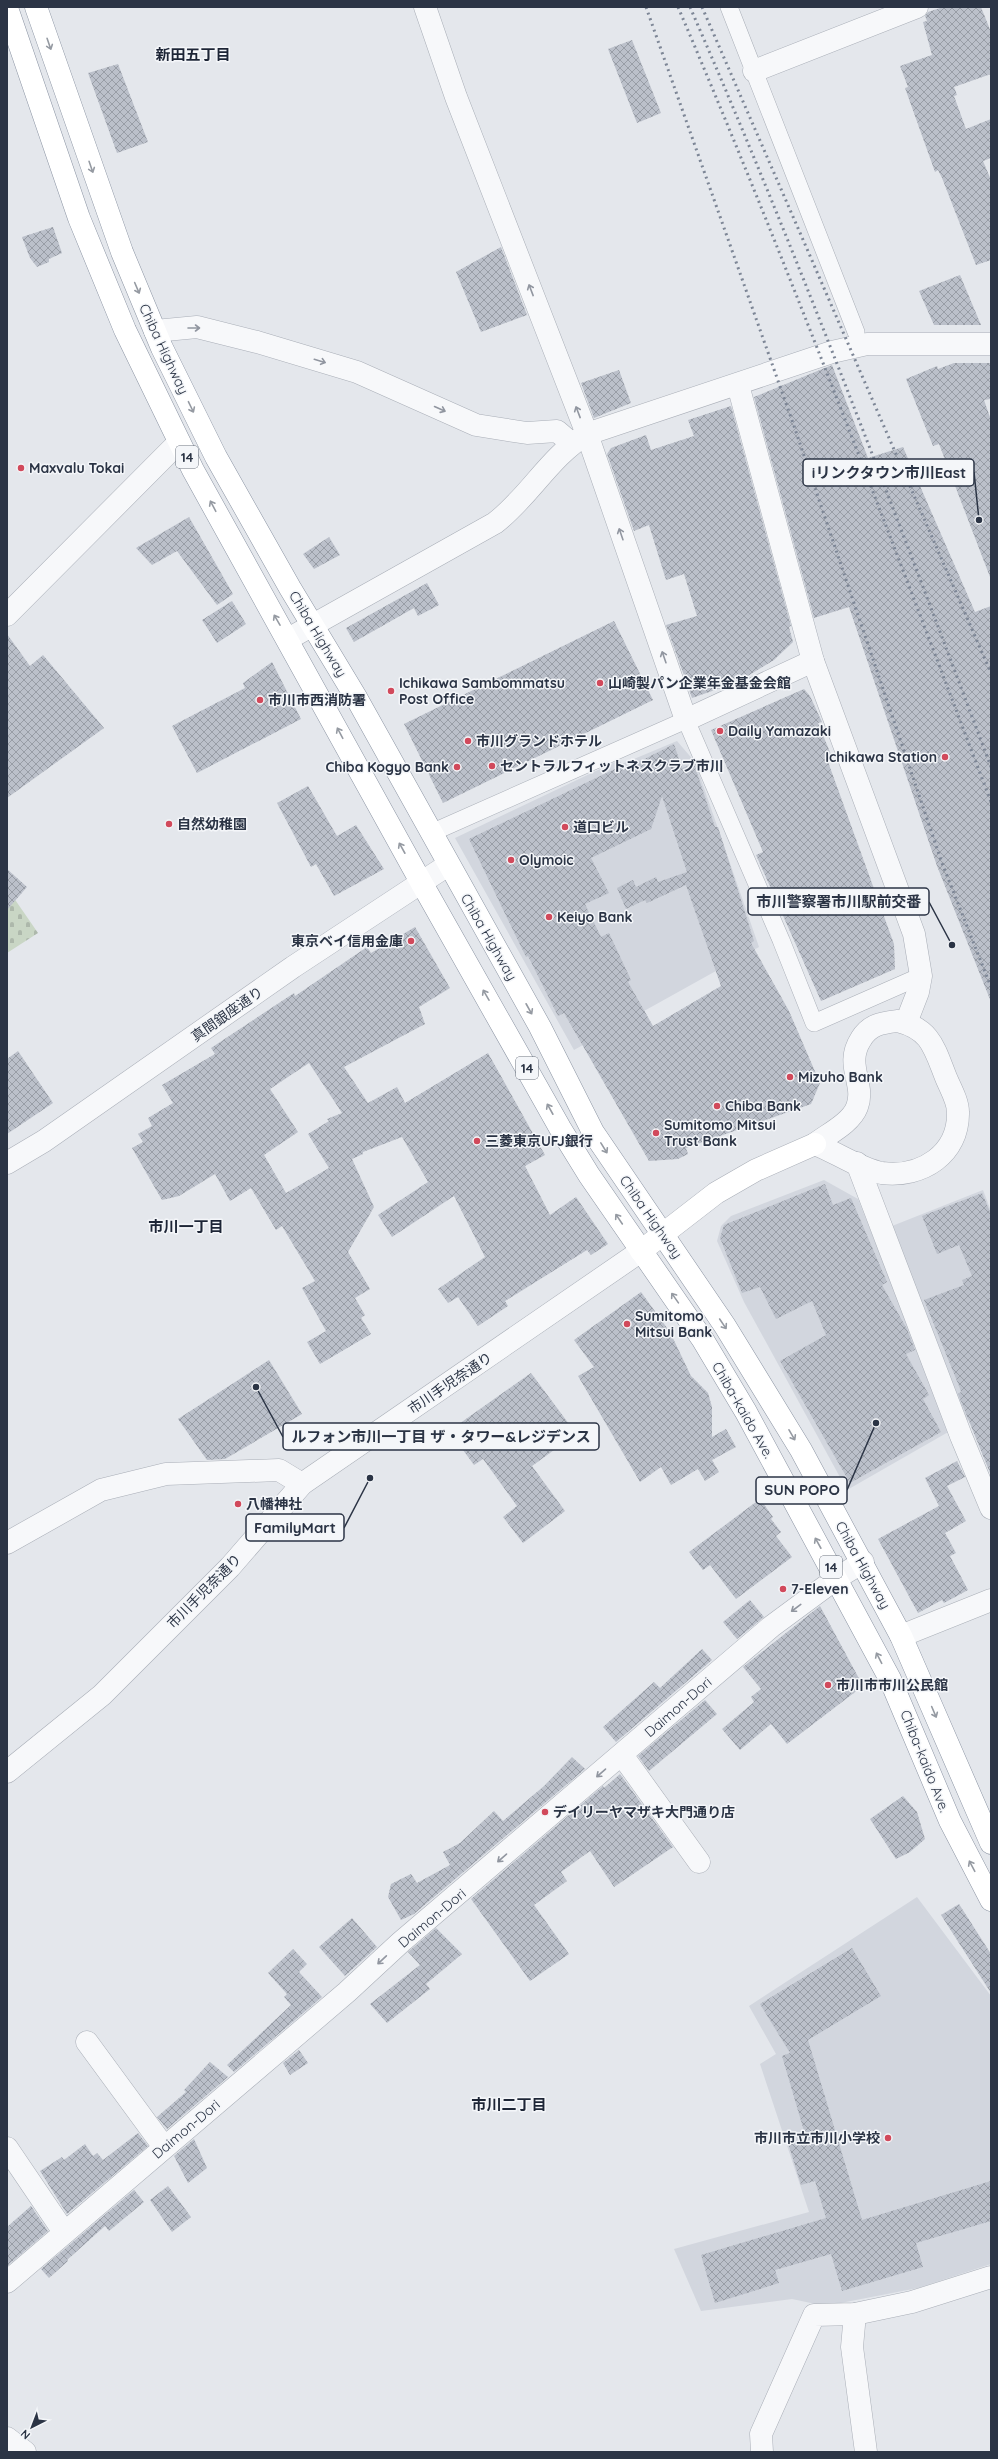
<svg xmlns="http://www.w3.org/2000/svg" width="998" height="2459" viewBox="0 0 998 2459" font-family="Quicksand,'Noto Sans JP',sans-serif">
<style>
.built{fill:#d2d6de}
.cemetery{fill:url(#cemetery-stones)}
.building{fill:url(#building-cross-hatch);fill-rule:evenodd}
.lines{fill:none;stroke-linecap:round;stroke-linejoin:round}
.pedestrian-casing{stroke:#a9aeb7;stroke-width:18}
.minor-casing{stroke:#a9aeb7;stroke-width:23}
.tertiary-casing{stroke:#a9aeb7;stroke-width:23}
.secondary-casing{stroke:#a9aeb7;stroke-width:23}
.trunk-casing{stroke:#8b94a3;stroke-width:23}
.pedestrian{stroke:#f7f8fa;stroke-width:17}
.minor{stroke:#f7f8fa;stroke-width:22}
.tertiary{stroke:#f7f8fa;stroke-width:22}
.secondary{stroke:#fff;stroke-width:22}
.trunk{stroke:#fff;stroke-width:22}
.rail{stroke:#7d8696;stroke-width:3;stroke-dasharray:2 4;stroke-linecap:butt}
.oneway{stroke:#959aa2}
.oneway2{stroke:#9196a0}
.poi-dot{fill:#d1495b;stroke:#f4f6f9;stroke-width:1.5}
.labels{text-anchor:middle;stroke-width:3;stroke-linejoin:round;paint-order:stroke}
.shield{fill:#f4f6f9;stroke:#676e7b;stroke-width:1}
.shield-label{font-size:13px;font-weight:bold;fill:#2b3445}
.street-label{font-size:14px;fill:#2b3445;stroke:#f4f6f9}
.poi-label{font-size:14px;font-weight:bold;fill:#2b3445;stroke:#f4f6f9;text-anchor:start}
.neighbourhood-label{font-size:15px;font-weight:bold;fill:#1d2536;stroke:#f4f6f9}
.leader{fill:none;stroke:#2b3445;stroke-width:1.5}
.callout-dot{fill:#2b3445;stroke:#f4f6f9;stroke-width:1.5}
.callout{fill:#f4f6f9;stroke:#2b3445;stroke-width:1.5}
.callout-label{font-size:15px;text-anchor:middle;font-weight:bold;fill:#2b3445}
</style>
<defs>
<pattern id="cemetery-stones" width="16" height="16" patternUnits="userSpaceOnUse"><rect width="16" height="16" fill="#c9d6c5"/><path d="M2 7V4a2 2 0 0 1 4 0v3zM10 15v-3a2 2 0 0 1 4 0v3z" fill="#adb8ab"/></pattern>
<pattern id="building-cross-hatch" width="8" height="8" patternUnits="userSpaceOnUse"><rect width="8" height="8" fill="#bbc0ca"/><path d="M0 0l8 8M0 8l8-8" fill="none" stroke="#989da6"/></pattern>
</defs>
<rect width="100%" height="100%" fill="#e4e7ec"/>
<g class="built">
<polygon points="677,741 695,762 759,947 574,1050 455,838 619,760 622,764"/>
<polygon points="824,1180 858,1199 950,1431 847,1490 744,1302 717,1241 721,1226 731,1216"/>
<polygon points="983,1190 991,1211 991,1411 962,1423 887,1228"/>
<polygon points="917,1897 991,1996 991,2264 918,2288 825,2306 792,2299 701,2311 674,2249 809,2212 760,2064 776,2054 749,2006"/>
</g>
<polygon class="cemetery" points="7,888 38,933 7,953"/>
<g class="building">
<polygon points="943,7 981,7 991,32 991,74 954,87 957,95 954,96 966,129 991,119 991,158 983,161 991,180 991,260 976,265 942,178 938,170 935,172 905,88 908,87 900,66 932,55 923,22 927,21 925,16 928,12"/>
<polygon points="632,40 661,113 637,123 608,49"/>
<polygon points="118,64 148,142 117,153 88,73"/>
<polygon points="53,227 62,253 49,259 49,262 37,267 30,258 22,237"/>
<polygon points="501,247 527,315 481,332 456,272"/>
<polygon points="960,275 981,325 934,325 919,291"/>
<polygon points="954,363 991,363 991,399 984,400 991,420 990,577 939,444 933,446 906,379 937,366 938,369"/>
<polygon points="832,365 868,458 903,447 975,612 991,606 991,1002 937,866 849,607 814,618 754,397"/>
<polygon points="619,370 631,403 594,418 581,383"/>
<polygon points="731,406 791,626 789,627 793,642 774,660 738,682 692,698 666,625 697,616 684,574 666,580 649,525 634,531 607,454 611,448 646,435 651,450 694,436 688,420"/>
<polygon points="189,517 233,594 217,605 177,551 152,565 136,548"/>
<polygon points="329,537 340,555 314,569 303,554"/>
<polygon points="427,583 439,605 418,616 414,608 354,642 346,628"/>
<polygon points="232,601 246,624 217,643 202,620"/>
<polygon points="614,621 653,700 443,803 404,724"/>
<polygon points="7,634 30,666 43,655 104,728 7,798"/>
<polygon points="272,662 301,719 197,773 172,726 245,688 243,683"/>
<polygon points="804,689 810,696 822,722 818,723 832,757 827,759 894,944 895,969 821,1001 756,855 763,852 711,730"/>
<path d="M674,744L682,768L694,764L715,827H718L754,941L751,943L789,1011L820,1083L811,1104L686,1148L688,1154L678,1159L649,1161L564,1013L558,1016L528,956L526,957L469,839L621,766L623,770ZM662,796L687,872L658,882L656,877L636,887L633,880L617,888L626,909L645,900L647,903L686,885L721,986L653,1026L628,982L631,980L609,933L601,937L585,904L609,893L591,858L651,829Z"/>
<polygon points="308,786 337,836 356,825 384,869 334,896 316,864 311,867 277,803"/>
<polygon points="7,869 27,887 7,910"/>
<path d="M415,927L450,988L419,1007L425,1024L344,1067L368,1103L397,1087L405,1103L488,1053L545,1155L525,1166L550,1215L576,1197L608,1244L591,1255L587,1250L505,1301L508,1306L478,1326L458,1297L448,1303L438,1289L485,1257L454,1196L392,1237L378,1215L428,1182L402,1137L363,1152V1154L352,1159L374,1207L348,1252L370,1289L355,1298L365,1315L361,1318L371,1334L320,1364L307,1342L326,1331L302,1288L315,1281L282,1226L276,1230L251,1188L230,1201L215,1174L179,1196L162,1200L132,1148L143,1142L138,1134L152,1126L148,1118L173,1103L162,1085L215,1054L211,1048L294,993L295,996L367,947L371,953ZM309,1063L342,1113L327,1119L329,1121L308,1134L329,1168L286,1193L264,1155L298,1132L270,1089Z"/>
<polygon points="18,1051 53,1103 7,1134 7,1059"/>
<polygon points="825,1184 833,1205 851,1198 887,1282 882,1285 907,1329 915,1350 906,1354 929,1395 923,1399 941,1432 850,1483 780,1361 826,1335 812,1301 776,1319 760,1287 742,1293 720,1238 724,1225"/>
<polygon points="982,1193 991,1214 990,1473 958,1394 961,1392 959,1386 924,1300 964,1285 962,1280 972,1276 959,1245 937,1254 922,1216"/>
<polygon points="641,1292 670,1332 691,1376 708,1393 712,1407 712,1437 726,1429 736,1447 712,1460 719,1472 705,1481 698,1469 671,1485 661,1467 640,1482 578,1376 594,1367 574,1340"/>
<polygon points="269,1360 302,1414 225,1459 207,1460 178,1419"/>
<polygon points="531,1373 569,1424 565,1428 572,1437 532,1466 565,1511 523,1543 503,1517 517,1506 483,1459 474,1465 449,1431"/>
<polygon points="957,1461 965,1477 947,1486 966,1521 945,1533 956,1553 950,1556 968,1590 944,1603 942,1600 918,1613 878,1539 939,1506 925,1478"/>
<polygon points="760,1499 773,1517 771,1519 781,1532 776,1536 792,1557 736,1599 710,1565 703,1570 689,1552"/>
<polygon points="750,1600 764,1617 737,1639 723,1622"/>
<polygon points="820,1606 863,1686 787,1744 771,1724 740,1750 722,1729 754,1702 751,1697 761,1689 743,1667"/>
<polygon points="702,1649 712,1660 616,1742 603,1727 654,1682 660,1688"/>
<polygon points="705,1700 717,1714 649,1771 638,1756"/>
<polygon points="572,1757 585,1769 414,1914 401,1920 388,1897 391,1884 411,1874 417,1883 450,1865 443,1852 460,1843 494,1811 503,1821 544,1786"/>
<polygon points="620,1774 673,1847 614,1887 590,1851 561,1872 567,1881 534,1905 569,1954 530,1981 471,1899 603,1786 604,1788"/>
<polygon points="903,1796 917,1812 925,1839 910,1852 896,1859 870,1819"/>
<polygon points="959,1904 991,1954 991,1993 941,1915"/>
<polygon points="352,1918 377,1947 345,1976 319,1947"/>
<polygon points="436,1928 462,1954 426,1984 430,1989 387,2023 370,2004 420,1965 408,1952"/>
<polygon points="852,1948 881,1996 808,2040 862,2220 991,2181 991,2221 916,2243 923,2267 842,2291 831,2254 775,2270 779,2283 715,2303 701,2255 826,2218 815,2181 801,2185 788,2143 806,2138 782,2056 790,2053 760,2004"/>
<polygon points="293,1949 307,1964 299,1972 322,1997 234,2072 227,2065 291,2005 284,1997 287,1994 268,1973"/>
<polygon points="299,2050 308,2063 290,2075 283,2063"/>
<polygon points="210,2062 228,2077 167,2129 157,2117 186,2092 184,2090"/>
<polygon points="138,2133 148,2146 67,2214 40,2171 62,2157 64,2160 85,2144 93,2156 97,2153 103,2160"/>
<polygon points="194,2139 207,2168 188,2183 174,2156"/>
<polygon points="168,2186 191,2217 172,2232 150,2200"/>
<polygon points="134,2190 144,2202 109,2231 105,2226 67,2260 68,2261 49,2278 41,2269"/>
<polygon points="31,2206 48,2231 7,2266 7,2227"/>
</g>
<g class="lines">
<defs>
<g id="pedestrian">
<polyline points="729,7 856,332"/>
<polyline points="431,833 686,720 781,940 814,1023 921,976"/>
</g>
<g id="minor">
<polyline points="425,7 456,97 587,434 686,720 813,661"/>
<polyline points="754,71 917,7"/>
<polyline points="155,331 197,327 257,342 357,372 476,425 527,433 557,431 571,443"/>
<polyline points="738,385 813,661 914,934 921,976 918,992 906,1023"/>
<polyline points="7,615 179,442"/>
<polyline points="857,1163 961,1436 991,1508"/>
<polyline points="7,1543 101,1490 166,1474 279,1470 302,1484"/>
<polyline points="901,1636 991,1600"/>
<polyline points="622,1755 699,1862"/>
<polyline points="87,2042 164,2147"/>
<polyline points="7,2148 64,2232"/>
<polyline points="7,2282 347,1992 401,1942 772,1626 837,1578 863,1562"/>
<polyline points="855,2314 852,2347 866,2452"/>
<polyline points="762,2452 761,2434 814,2315 855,2314 912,2302 991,2277"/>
</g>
<g id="tertiary">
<path d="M288,639L495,523C529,497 550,456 587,434L832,352L867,344H991"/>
<path d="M898,1021C930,1029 934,1047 945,1075C949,1086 958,1100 958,1112C959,1154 922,1178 882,1173C862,1170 835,1152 815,1144C828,1134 851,1123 857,1107C866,1084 844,1065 861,1039C870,1024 882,1023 898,1021Z"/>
<polyline points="7,1163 44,1141 293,967 448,865"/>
<polyline points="7,1772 102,1695 230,1567 302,1484 641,1251"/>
<polyline points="7,2438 25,2452"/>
</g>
<polyline id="secondary" points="641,1251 716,1193 756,1170 815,1144"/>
<g id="trunk">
<polyline points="36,7 122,252 162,348 216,457 290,588 357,699 540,1027 593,1132 725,1326 801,1450 901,1636 991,1843"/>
<polyline points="7,8 79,218 125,330 193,470 421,882 560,1128 589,1175 703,1340 746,1412 890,1679 950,1821 991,1900"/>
</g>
</defs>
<use href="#pedestrian" class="pedestrian-casing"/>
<use href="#minor" class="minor-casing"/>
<use href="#tertiary" class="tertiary-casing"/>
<use href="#secondary" class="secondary-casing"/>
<use href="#trunk" class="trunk-casing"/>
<use href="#pedestrian" class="pedestrian"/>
<use href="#minor" class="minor"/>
<use href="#tertiary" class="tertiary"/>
<use href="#secondary" class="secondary"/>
<use href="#trunk" class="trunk"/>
<g class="rail">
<polyline points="646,7 794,426 942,863 991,987"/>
<path d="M678,7C790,269 890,536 991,802"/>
<path d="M690,7C799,257 895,512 991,767"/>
<polyline points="702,7 991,673"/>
</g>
</g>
<defs><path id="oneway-shaft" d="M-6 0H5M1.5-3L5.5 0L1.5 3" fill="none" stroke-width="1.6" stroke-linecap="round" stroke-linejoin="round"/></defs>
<g class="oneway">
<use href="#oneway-shaft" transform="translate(49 44) rotate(71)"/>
<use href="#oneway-shaft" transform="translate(91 167) rotate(71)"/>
<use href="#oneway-shaft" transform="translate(137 288) rotate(67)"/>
<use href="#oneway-shaft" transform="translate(191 407) rotate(64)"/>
<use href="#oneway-shaft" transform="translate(213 506) rotate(-118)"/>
<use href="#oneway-shaft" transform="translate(277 620) rotate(-120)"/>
<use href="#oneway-shaft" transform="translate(340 733) rotate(-118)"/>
<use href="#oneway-shaft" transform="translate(402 848) rotate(-119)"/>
<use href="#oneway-shaft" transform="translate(486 995) rotate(-120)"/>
<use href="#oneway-shaft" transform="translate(529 1009) rotate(61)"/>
<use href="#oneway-shaft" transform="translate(550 1109) rotate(-119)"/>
<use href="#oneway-shaft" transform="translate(604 1148) rotate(58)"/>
<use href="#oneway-shaft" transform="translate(619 1219) rotate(-124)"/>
<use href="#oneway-shaft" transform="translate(675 1298) rotate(-125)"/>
<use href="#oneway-shaft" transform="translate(723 1324) rotate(56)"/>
<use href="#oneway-shaft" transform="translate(792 1435) rotate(60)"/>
<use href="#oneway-shaft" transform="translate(818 1543) rotate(-119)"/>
<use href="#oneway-shaft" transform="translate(879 1658) rotate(-117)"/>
<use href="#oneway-shaft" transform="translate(934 1712) rotate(67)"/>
<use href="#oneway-shaft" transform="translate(972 1866) rotate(-118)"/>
</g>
<g class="oneway2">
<use href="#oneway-shaft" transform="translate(531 290) rotate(-111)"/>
<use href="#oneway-shaft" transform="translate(194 328)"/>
<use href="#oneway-shaft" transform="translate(320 361) rotate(17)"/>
<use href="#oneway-shaft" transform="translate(440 409) rotate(24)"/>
<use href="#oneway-shaft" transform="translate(578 412) rotate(-111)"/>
<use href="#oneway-shaft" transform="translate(621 534) rotate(-109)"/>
<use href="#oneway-shaft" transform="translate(664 657) rotate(-109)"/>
<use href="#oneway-shaft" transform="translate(796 1608) rotate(143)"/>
<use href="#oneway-shaft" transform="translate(601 1773) rotate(139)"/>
<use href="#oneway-shaft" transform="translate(502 1858) rotate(139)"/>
<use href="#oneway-shaft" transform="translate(382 1960) rotate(137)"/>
</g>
<g class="poi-dot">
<circle cx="21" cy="468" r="4"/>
<circle cx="600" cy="683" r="4"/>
<circle cx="391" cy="691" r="4"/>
<circle cx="260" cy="700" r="4"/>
<circle cx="720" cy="731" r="4"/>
<circle cx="468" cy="741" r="4"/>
<circle cx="945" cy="757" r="4"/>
<circle cx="492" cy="766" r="4"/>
<circle cx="457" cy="767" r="4"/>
<circle cx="169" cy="824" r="4"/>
<circle cx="565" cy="827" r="4"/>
<circle cx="511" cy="860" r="4"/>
<circle cx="549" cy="917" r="4"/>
<circle cx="411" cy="941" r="4"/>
<circle cx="790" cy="1077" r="4"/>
<circle cx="717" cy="1106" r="4"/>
<circle cx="656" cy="1133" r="4"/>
<circle cx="477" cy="1141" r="4"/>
<circle cx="627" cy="1324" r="4"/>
<circle cx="238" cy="1504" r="4"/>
<circle cx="783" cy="1589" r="4"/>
<circle cx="828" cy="1685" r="4"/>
<circle cx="545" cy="1812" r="4"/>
<circle cx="888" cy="2138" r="4"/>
</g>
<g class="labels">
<g class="shield">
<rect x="176" y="446" width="22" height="22" rx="3"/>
<rect x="516" y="1057" width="22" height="22" rx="3"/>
<rect x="820" y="1556" width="22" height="22" rx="3"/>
</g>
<g class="shield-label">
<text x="187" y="462">14</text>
<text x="527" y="1073">14</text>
<text x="831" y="1572">14</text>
</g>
<g class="street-label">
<text transform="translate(164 349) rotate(65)" y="5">Chiba Highway</text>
<text transform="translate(318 634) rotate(59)" y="5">Chiba Highway</text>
<text transform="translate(489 937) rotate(60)" y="5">Chiba Highway</text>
<text transform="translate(227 1014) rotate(-35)" y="5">真間銀座通り</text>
<text transform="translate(651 1217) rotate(55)" y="5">Chiba Highway</text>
<text transform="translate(450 1383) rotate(-34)" y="5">市川手児奈通り</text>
<text transform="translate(743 1410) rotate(60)" y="5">Chiba-kaido Ave.</text>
<text transform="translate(863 1565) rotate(61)" y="5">Chiba Highway</text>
<text transform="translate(204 1591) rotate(-45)" y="5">市川手児奈通り</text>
<text transform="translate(678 1707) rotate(-41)" y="5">Daimon-Dori</text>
<text transform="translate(925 1761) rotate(68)" y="5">Chiba-kaido Ave.</text>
<text transform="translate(432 1918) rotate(-40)" y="5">Daimon-Dori</text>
<text transform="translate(186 2129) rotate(-40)" y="5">Daimon-Dori</text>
</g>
<g class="poi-label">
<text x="29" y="473">Maxvalu Tokai</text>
<text x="399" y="688">Ichikawa Sambommatsu<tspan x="399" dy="16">Post Office</tspan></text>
<text x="608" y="688">山崎製パン企業年金基金会館</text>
<text x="268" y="705">市川市西消防署</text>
<text x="728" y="736">Daily Yamazaki</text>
<text x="476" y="746">市川グランドホテル</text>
<text x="937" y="762" text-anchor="end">Ichikawa Station</text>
<text x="500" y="771">セントラルフィットネスクラブ市川</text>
<text x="449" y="772" text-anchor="end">Chiba Kogyo Bank</text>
<text x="177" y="829">自然幼稚園</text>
<text x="573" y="832">道口ビル</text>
<text x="519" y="865">Olymoic</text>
<text x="557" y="922">Keiyo Bank</text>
<text x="403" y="946" text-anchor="end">東京ベイ信用金庫</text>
<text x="798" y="1082">Mizuho Bank</text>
<text x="725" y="1111">Chiba Bank</text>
<text x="664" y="1130">Sumitomo Mitsui<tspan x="664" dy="16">Trust Bank</tspan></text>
<text x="485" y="1146">三菱東京UFJ銀行</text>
<text x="635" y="1321">Sumitomo<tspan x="635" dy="16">Mitsui Bank</tspan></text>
<text x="246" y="1509">八幡神社</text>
<text x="791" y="1594">7-Eleven</text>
<text x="836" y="1690">市川市市川公民館</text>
<text x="553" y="1817">デイリーヤマザキ大門通り店</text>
<text x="880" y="2143" text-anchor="end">市川市立市川小学校</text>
</g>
<g class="neighbourhood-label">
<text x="193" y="60">新田五丁目</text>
<text x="186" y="1232">市川一丁目</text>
<text x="509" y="2110">市川二丁目</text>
</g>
</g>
<path class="leader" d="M979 520L974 472M952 945L929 902M256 1387L283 1437M876 1423L847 1490M370 1478L344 1528"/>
<g class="callout-dot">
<circle cx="979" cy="520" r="4"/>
<circle cx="952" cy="945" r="4"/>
<circle cx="256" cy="1387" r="4"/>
<circle cx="876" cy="1423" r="4"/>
<circle cx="370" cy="1478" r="4"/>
</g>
<g class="callout">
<rect x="803" y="459" width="171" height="27" rx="4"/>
<rect x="748" y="888" width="181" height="27" rx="4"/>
<rect x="283" y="1423" width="316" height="27" rx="4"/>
<rect x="756" y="1477" width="91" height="27" rx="4"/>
<rect x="246" y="1514" width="98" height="27" rx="4"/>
</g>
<g class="callout-label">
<text x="889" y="478">iリンクタウン市川East</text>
<text x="839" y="907">市川警察署市川駅前交番</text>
<text x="441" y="1442">ルフォン市川一丁目 ザ・タワー&amp;レジデンス</text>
<text x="802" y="1495">SUN POPO</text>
<text x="295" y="1533">FamilyMart</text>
</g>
<rect width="998" height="2459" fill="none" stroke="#2b3445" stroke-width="16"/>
<g transform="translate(32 2427) rotate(222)" stroke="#f4f6f9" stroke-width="3" paint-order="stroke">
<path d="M0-3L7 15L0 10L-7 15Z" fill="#2b3445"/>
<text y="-6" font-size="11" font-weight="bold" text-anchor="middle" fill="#2b3445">N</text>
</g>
</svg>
